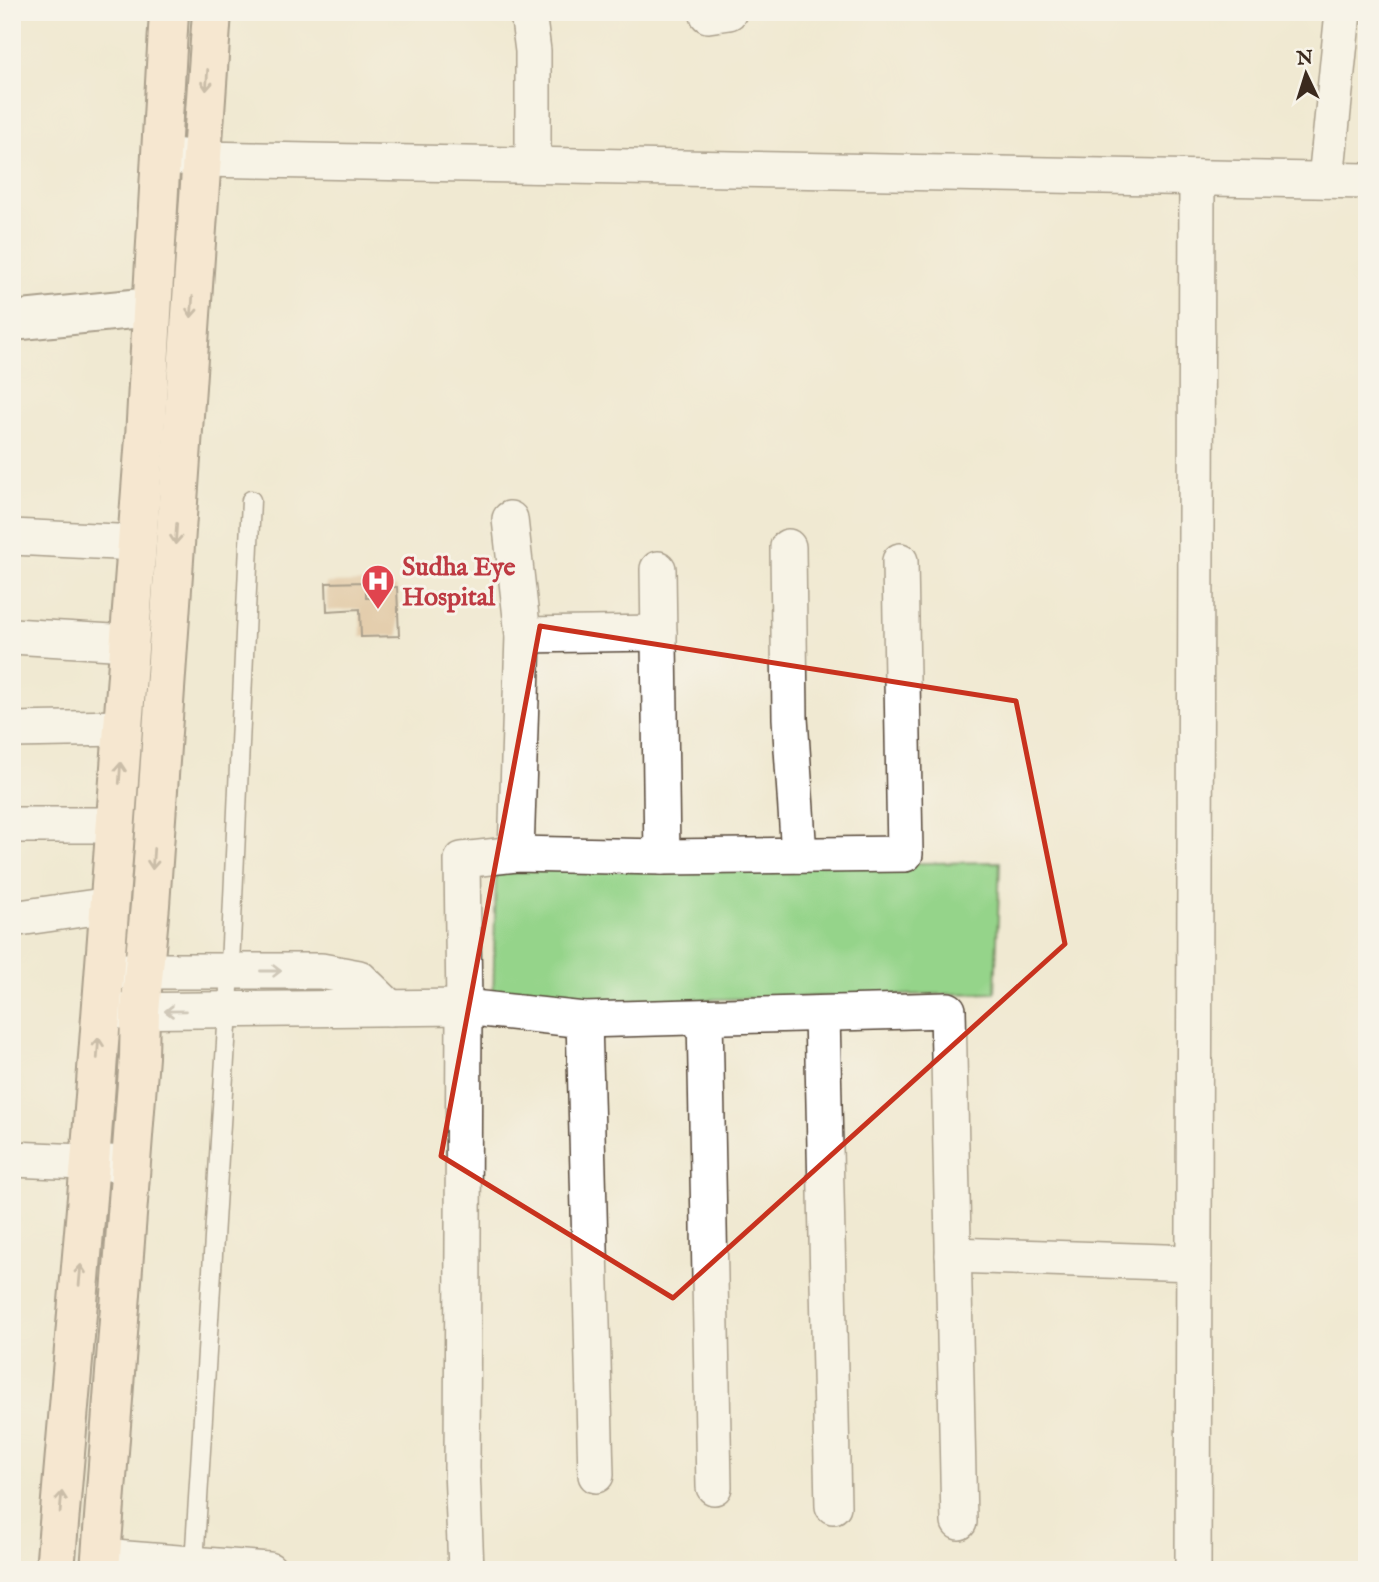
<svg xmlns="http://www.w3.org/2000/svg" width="1379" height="1582" viewBox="0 0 1379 1582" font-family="'IM FELL English',serif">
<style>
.green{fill:#95d48a;stroke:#687f54;stroke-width:2}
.building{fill:#d4aa7e}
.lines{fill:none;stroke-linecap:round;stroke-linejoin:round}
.service-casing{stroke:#564739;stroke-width:21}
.minor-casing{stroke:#564739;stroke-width:38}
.tertiary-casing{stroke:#564739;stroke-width:42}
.secondary-casing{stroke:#564739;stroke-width:42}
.service{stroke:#fff;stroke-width:18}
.minor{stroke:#fff;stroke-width:35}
.tertiary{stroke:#fff;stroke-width:38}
.secondary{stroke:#fce5cf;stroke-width:38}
.oneway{stroke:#9c8876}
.oneway2{stroke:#a79f9a}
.marked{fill:none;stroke:#c8321e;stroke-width:5;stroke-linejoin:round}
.labels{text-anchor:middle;stroke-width:6;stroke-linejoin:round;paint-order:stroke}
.health-label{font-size:26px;font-weight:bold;fill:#be3a42;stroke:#f7f3e8;text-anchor:start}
</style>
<rect width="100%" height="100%" fill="#f7f3e8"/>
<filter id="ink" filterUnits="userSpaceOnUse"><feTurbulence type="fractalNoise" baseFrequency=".0143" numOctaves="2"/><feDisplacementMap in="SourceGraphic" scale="14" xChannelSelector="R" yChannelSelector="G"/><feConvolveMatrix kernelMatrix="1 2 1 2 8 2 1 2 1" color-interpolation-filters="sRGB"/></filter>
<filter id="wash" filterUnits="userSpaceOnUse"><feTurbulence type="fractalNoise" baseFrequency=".00686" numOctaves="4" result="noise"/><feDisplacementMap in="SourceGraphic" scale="28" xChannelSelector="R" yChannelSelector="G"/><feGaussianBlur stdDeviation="1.57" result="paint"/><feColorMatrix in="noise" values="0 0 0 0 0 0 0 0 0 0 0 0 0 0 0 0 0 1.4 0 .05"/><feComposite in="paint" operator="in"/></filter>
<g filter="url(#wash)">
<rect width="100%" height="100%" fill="#f0e9d2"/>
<polygon class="green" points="1000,862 995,993 493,1004 496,869"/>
<g id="blocks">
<polygon class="building" points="366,582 366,598 374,598 374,587 397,587 399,636 361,637 360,609 327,611 326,583"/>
</g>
</g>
<g filter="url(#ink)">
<use href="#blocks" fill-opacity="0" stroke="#564739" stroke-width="2"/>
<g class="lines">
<defs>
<polyline id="service" points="194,1564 228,1010 251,500"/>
<g id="minor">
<polyline points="528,12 533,51 533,165"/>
<polyline points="708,12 708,15 729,12"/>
<polyline points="161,155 202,159 1367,181"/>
<polyline points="1326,180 1343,12"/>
<polyline points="510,519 523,635 516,854"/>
<polyline points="12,537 137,543"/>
<polyline points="788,547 790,718 799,855"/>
<polyline points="658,569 662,857"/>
<polyline points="523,635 659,633"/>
<polyline points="12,636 129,643"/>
<polyline points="12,730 123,728"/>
<polyline points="12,825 116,825"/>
<polyline points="12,919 110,905"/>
<polyline points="116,971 321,971 359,978 390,1008"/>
<polyline points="113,1011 464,1007 584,1020 948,1010 959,1522"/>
<polyline points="822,1014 833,1506"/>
<polyline points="705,1017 714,1487"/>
<polyline points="584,1020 596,1475"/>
<polyline points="12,1159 131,1164"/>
<polyline points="953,1255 1194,1263"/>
<polyline points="101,1557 269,1570"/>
<polyline points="466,1570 462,1468 464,1007 462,860 516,854 662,857 905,854 900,561"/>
<polyline points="1193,1570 1197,178"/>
</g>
<polyline id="tertiary" points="12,321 152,307"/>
<g id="secondary">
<polyline points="55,1570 90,1162 145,438 169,12"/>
<polyline points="100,1570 139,1057 140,1011 150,905 212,12"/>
</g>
</defs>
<use href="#service" class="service-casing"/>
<use href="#minor" class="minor-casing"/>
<use href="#tertiary" class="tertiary-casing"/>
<use href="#secondary" class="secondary-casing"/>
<use href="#service" class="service"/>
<use href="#minor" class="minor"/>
<use href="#tertiary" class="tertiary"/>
<use href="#secondary" class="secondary"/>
</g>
<defs><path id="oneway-shaft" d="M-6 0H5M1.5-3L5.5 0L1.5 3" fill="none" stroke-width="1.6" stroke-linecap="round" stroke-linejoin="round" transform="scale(1.75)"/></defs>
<g class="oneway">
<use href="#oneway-shaft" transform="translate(207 80) rotate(94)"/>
<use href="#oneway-shaft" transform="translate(192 307) rotate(94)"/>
<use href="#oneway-shaft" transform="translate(176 534) rotate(94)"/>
<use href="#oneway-shaft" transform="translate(120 773) rotate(-86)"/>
<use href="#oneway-shaft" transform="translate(153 859) rotate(94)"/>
<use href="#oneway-shaft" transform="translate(98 1048) rotate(-86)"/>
<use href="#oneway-shaft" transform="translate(80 1275) rotate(-85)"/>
<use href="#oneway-shaft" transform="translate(61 1502) rotate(-85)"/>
</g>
<g class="oneway2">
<use href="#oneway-shaft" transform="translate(271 971)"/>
<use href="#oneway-shaft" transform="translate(175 1011) rotate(179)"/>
</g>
</g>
<path d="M0 0H1379V1582H0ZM540,626L1016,701L1065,944L673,1298L441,1156Z" fill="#f0e9d2" fill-opacity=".55" fill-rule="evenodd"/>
<path class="marked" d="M540,626L1016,701L1065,944L673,1298L441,1156Z"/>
<defs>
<symbol id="hospital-pin" viewBox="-11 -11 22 30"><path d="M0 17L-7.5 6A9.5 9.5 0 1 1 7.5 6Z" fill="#e0444e" stroke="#f7f3e8"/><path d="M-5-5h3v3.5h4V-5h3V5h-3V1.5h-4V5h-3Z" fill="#fff"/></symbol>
</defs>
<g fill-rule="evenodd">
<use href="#hospital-pin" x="359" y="562" width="38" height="52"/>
</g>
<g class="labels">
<g class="health-label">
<text x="402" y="575">Sudha Eye<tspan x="402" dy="30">Hospital</tspan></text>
</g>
</g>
<rect width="1379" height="1582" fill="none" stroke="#f7f3e8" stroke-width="42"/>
<g transform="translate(1306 74) rotate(356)" stroke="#f7f3e8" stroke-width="5" paint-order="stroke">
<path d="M0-5L12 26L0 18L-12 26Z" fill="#3b2a1e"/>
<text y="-10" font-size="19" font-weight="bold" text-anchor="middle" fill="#3b2a1e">N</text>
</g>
</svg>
